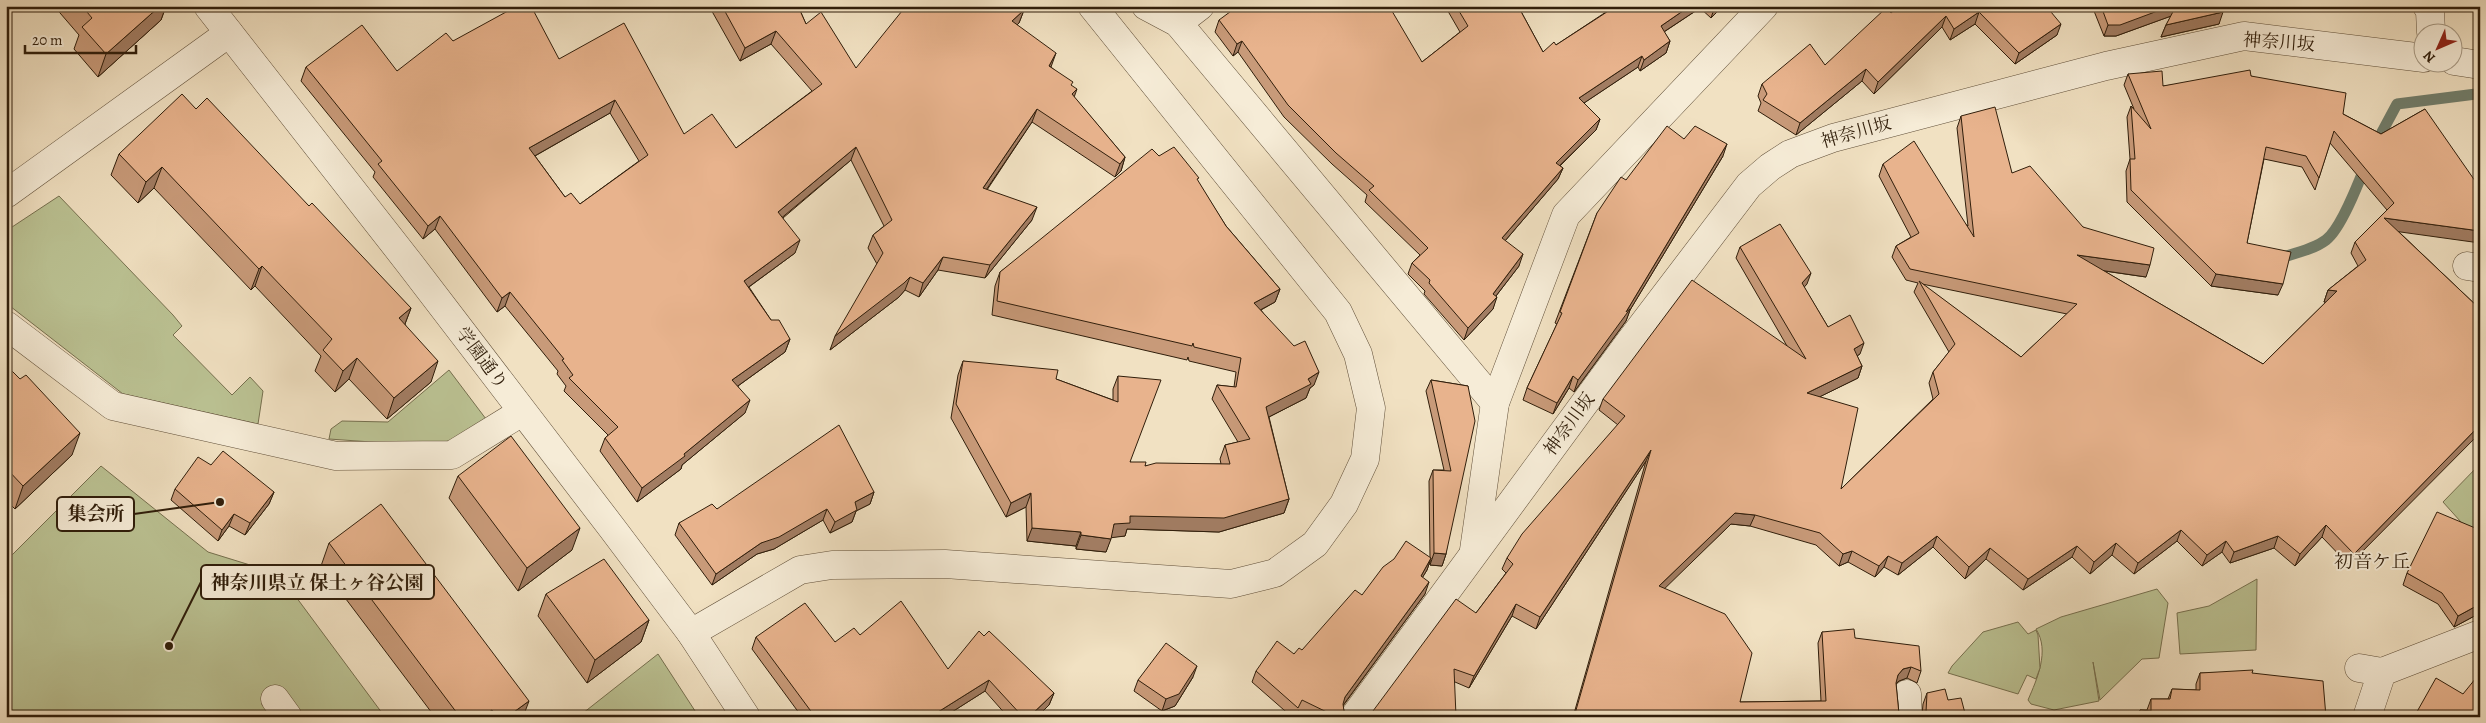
<svg xmlns="http://www.w3.org/2000/svg" width="2486" height="723" viewBox="0 0 2486 723" font-family="Alegreya,'Noto Serif JP',serif">
<style>
.green{fill:#bbc293;stroke:#76704f}
.lines{fill:none;stroke-linecap:round;stroke-linejoin:round}
.stream{stroke:#717e6c;stroke-width:11}
.minor-casing{stroke:#604f39;stroke-width:29}
.minor{stroke:#f6ecd7;stroke-width:28}
.wall{fill:#c89a79;stroke:#301e0b;fill-rule:evenodd}
.shaded-wall{fill:#a27d63;stroke:#301e0b}
.building{fill:#e8b38d;stroke:#301e0b;fill-rule:evenodd}
.labels{text-anchor:middle;stroke-width:4;stroke-linejoin:round;paint-order:stroke}
.street-label{font-size:18px;fill:#301e0b;stroke:#f6ecd7}
.neighbourhood-label{font-size:19px;fill:#301e0b;stroke:#f6ecd7}
.leader{fill:none;stroke:#301e0b;stroke-width:2}
.callout-dot{fill:#301e0b;stroke:#f6ecd7;stroke-width:2}
.callout{fill:#f6ecd7;stroke:#301e0b;stroke-width:2}
.callout-label{font-size:19px;text-anchor:middle;font-weight:bold;fill:#301e0b}
</style>
<rect width="100%" height="100%" fill="#f1e1c2"/>
<filter id="stains"><feTurbulence type="fractalNoise" baseFrequency=".004" numOctaves="4"/><feColorMatrix values="0 0 0 0 .2 0 0 0 0 .09 0 0 0 0 .02 0 0 0 .5 -.17"/></filter>
<radialGradient id="worn" r=".72"><stop offset=".6" stop-color="#630" stop-opacity="0"/><stop offset="1" stop-color="#630" stop-opacity=".3"/></radialGradient>
<g class="green">
<polygon points="59,196 173,315 182,326 173,335 232,395 250,377 263,391 258,424 123,394 6,303 6,231"/>
<polygon points="449,370 486,419 460,438 429,446 329,439 331,429 342,421 388,422"/>
<polygon points="2480,464 2480,539 2478,541 2443,502"/>
<polygon points="101,466 208,552 279,574 385,717 6,717 6,561"/>
<polygon points="2257,579 2256,650 2180,654 2177,613 2209,606"/>
<path d="M2157,589L2168,603L2159,658L2142,659L2100,700L2093,662L2099,701L2054,710L2031,704L2028,700C2037,679 2050,651 2036,629L2061,617Z"/>
<polygon points="2018,622 2028,634 2036,630 2038,635 2040,668 2036,679 2027,675 2018,694 1948,673 1952,666 1983,632"/>
<polygon points="658,654 699,717 578,717"/>
</g>
<g class="lines">
<g class="stream">
<polyline points="2375,145 2397,104 2476,94"/>
<path d="M2283,257C2297,253 2314,249 2326,240C2341,229 2359,182 2366,164"/>
</g>
<defs>
<g id="minor">
<polyline points="208,6 410,264 612,528 691,633 746,717"/>
<polyline points="1146,6 1178,23 1495,403"/>
<polyline points="2427,6 2430,11 2431,32"/>
<polyline points="1178,23 1200,6"/>
<polyline points="2454,61 2480,65"/>
<polyline points="6,194 229,33"/>
<polyline points="2467,266 2480,268"/>
<polyline points="6,325 113,406 336,456 452,455 522,412"/>
<polyline points="1474,550 1495,403 1566,215 1764,6"/>
<polyline points="691,633 800,570 832,565 945,564 1231,584 1275,573 1315,544 1344,504 1365,459 1371,408 1358,354 1338,312 1092,6"/>
<polyline points="2359,668 2382,672"/>
<polyline points="1907,694 1908,717"/>
<polyline points="275,699 288,717"/>
<polyline points="1354,717 1631,340 1749,185 1770,167 1790,154 1833,138 2106,66 2244,36 2424,58"/>
<polyline points="2367,717 2382,672 2480,634"/>
</g>
</defs>
<use href="#minor" class="minor-casing"/>
<use href="#minor" class="minor"/>
</g>
<g class="wall">
<polygon points="54,6 166,6 161,20 98,77 74,49 79,35"/>
<path d="M709,6H798L806,24L856,68L1024,10L1019,23L1017,25L1051,67L1071,85L1074,97L1125,157L1121,171L1115,177L1032,122L987,190L1032,220L985,278L938,270L919,297L905,290L899,297L830,350L877,264L868,248L873,235L884,226L851,160L783,218L795,253L749,287L771,320L790,339L785,352L738,386L745,413L682,465L681,469L637,502L600,451L605,438L608,435L564,391L566,386L557,374L558,371L505,306L497,312L435,229L423,239L373,177L375,172L301,81L306,67L397,71L453,41L559,59L684,134L736,148L812,91L771,44L740,61ZM610,113L639,161L580,204L565,197L535,156Z"/>
<polygon points="1445,6 1518,6 1543,52 1556,45 1609,10 1611,6 1723,6 1711,18 1700,8 1664,32 1670,41 1666,53 1640,71 1638,67 1584,103 1600,119 1596,130 1560,166 1563,168 1558,179 1505,241 1519,266 1496,296 1493,309 1464,340 1424,294 1425,291 1408,274 1412,263 1420,255 1365,202 1367,195 1332,164 1284,117 1238,52 1233,56 1215,32 1219,20 1422,62 1460,32"/>
<polygon points="2046,6 2057,35 2015,64 1975,24 1950,40 1942,27 1874,94 1862,81 1796,135 1758,111 1761,103 1758,96 1762,84 1825,65 1891,13"/>
<polygon points="2092,6 2221,6 2219,24 2161,37 2166,25 2171,16 2116,36 2104,36"/>
<polygon points="2477,6 2480,6 2480,13"/>
<path d="M2128,74L2163,86L2251,76L2343,114L2381,134L2425,109L2399,232L2480,309L2349,565L2322,537L2295,566L2274,548L2230,563L2222,552L2202,566L2177,541L2134,574L2112,555L2090,574L2072,557L2023,590L1986,559L1965,579L1933,547L1898,575L1884,567L1875,577L1848,562L1839,566L1816,545L1750,526L1731,524L1664,588L1740,702L1821,701L1818,643L1822,632L1855,638L1921,671L1917,683L1907,678L1899,681L1896,684L1899,714L1902,717H1573L1646,461L1536,629L1512,616L1469,688L1455,682L1368,717L1476,613L1506,573L1502,569L1507,558L1618,425L1599,410L1603,399L1787,346L1736,258L1740,247L1807,284L1804,287L1828,327L1860,354L1857,356L1862,366L1858,378L1819,397L1841,489L1933,399L1929,383L1933,372L1949,352L1914,292L1918,283L1906,280L1892,257L1896,246L1911,237L1879,176L1883,164L1968,226L1957,128L1961,116L2012,173L2083,227L2146,277L2104,271L2263,364L2326,302H2324L2328,290L2358,266L2351,253L2355,242L2387,210L2330,143L2315,190L2302,167L2264,159L2247,243L2278,295L2211,286L2127,202L2126,171L2130,159L2127,117L2131,106L2134,109L2124,85ZM1922,284L2067,314L2021,357Z"/>
<polygon points="196,109 309,206 411,308 405,324 431,382 387,419 349,379 335,392 315,371 321,356 255,286 251,290 154,188 138,203 111,175 119,154"/>
<polygon points="1684,139 1723,156 1630,310 1626,321 1574,392 1569,388 1553,414 1523,400 1527,388 1557,324 1555,323 1597,213 1626,180"/>
<polygon points="1159,156 1198,182 1226,226 1280,289 1275,302 1261,310 1314,385 1310,388 1306,398 1269,417 1289,499 1284,513 1219,532 1127,529 1125,536 1111,537 1106,552 1076,549 1076,546 1027,541 1026,507 1006,517 951,418 958,375 963,361 1056,379 1113,400 1113,389 1118,376 1130,462 1145,466 1221,464 1220,459 1225,445 1238,442 1212,399 1217,385 1234,387 1236,372 1189,361 1188,357 1187,360 992,315 995,286 1000,272"/>
<polygon points="6,365 72,455 15,509 6,500"/>
<polygon points="1431,380 1468,386 1446,554 1442,566 1430,565 1430,561 1427,570 1422,578 1425,594 1343,706 1344,711 1348,717 1310,717 1298,711 1295,717 1292,717 1252,682 1256,671 1302,650 1362,595 1430,558 1429,481 1433,470 1444,470 1426,391"/>
<polygon points="211,465 274,492 269,504 245,535 229,526 218,541 171,500 175,489"/>
<polygon points="458,476 572,550 518,591 449,498"/>
<polygon points="874,492 870,504 856,511 852,522 830,533 823,520 774,549 757,554 712,585 675,535 679,523 717,509"/>
<polygon points="329,543 523,717 435,717 321,566"/>
<polygon points="2407,573 2480,613 2454,627 2438,604 2403,585"/>
<polygon points="546,594 649,620 641,642 587,683 538,616"/>
<polygon points="860,635 948,669 984,636 1054,693 1049,705 1037,717 1008,717 985,691 944,717 802,717 752,649 756,637 835,642"/>
<polygon points="2200,673 2252,673 2326,717 2138,716 2140,710 2147,710 2151,699 2168,699 2172,689 2196,690 2196,684"/>
<polygon points="1193,677 1175,706 1162,711 1134,691 1138,680"/>
<polygon points="1927,693 1948,700 1922,716 1923,704"/>
</g>
<g class="shaded-wall">
<polygon points="160,6 166,6 161,20 98,77 106,54"/>
<polygon points="1690,6 1701,6 1700,8 1656,37 1661,26"/>
<polygon points="1715,6 1723,6 1711,18"/>
<polygon points="2171,6 2177,6 2174,15 2116,36 2104,36 2108,25"/>
<polygon points="1024,10 1019,23 1007,35 1012,21"/>
<polygon points="1979,12 1975,24 1950,40 1954,29"/>
<polygon points="2223,12 2219,24 2161,37 2166,25"/>
<polygon points="1946,16 1942,27 1874,94 1878,82"/>
<polygon points="2061,24 2057,35 2015,64 2019,53"/>
<polygon points="776,31 771,44 740,61 745,48"/>
<polygon points="1242,41 1238,52 1233,56 1237,44"/>
<polygon points="1670,41 1666,53 1640,71 1644,60"/>
<polygon points="1056,53 1051,67 1049,66"/>
<polygon points="1642,56 1638,67 1575,109 1579,98"/>
<polygon points="1866,69 1862,81 1796,135 1800,123"/>
<polygon points="1077,89 1072,103 1072,94"/>
<polygon points="615,100 610,113 524,162 529,148"/>
<polygon points="1037,109 1032,122 978,202 983,188"/>
<polygon points="1600,119 1596,130 1551,174 1556,163"/>
<polygon points="1727,144 1723,156 1630,310 1626,321 1574,392 1578,380 1626,312"/>
<polygon points="856,147 851,160 773,225 778,212"/>
<polygon points="1125,157 1121,171 1115,177 1120,164"/>
<polygon points="162,167 154,188 138,203 146,182"/>
<polygon points="1563,168 1558,179 1498,249 1502,238"/>
<polygon points="1037,207 1032,220 985,278 990,265"/>
<polygon points="440,216 435,229 423,239 428,226"/>
<polygon points="2384,218 2480,231 2480,243 2379,229"/>
<polygon points="800,240 795,253 739,294 744,281"/>
<polygon points="1523,254 1519,266 1489,305 1493,294"/>
<polygon points="2077,255 2150,265 2146,277 2072,266"/>
<polygon points="943,257 938,270 919,297 923,283"/>
<polygon points="262,266 255,286 251,290 259,269"/>
<polygon points="1811,273 1807,284 1798,294 1802,283"/>
<polygon points="2216,274 2283,284 2278,295 2211,286"/>
<polygon points="910,277 905,290 899,297 830,350 835,336"/>
<polygon points="1280,289 1275,302 1249,316 1254,303"/>
<polygon points="2328,290 2337,291 2332,303 2324,302"/>
<polygon points="510,292 505,306 497,312 502,298"/>
<polygon points="1497,297 1493,309 1464,340 1468,328"/>
<polygon points="411,308 403,329 399,318"/>
<polygon points="790,339 785,352 728,393 732,380"/>
<polygon points="1864,343 1860,354 1850,360 1854,349"/>
<polygon points="357,358 349,379 335,392 343,371"/>
<polygon points="438,361 431,382 387,419 394,398"/>
<polygon points="1862,366 1858,378 1803,405 1807,393"/>
<polygon points="1319,372 1314,385 1310,388 1306,398 1261,421 1266,407"/>
<polygon points="1573,376 1569,388 1553,414 1557,403"/>
<polygon points="750,400 745,413 682,465 681,469 637,502 642,488"/>
<polygon points="2480,425 2480,433 2349,565 2354,554"/>
<polygon points="80,433 72,455 15,509 23,486"/>
<polygon points="1651,450 1646,461 1536,629 1540,617"/>
<polygon points="274,492 269,504 245,535 250,523"/>
<polygon points="874,492 870,504 856,511 852,522 830,533 835,522 855,502"/>
<polygon points="1031,493 1026,507 1006,517 1011,503"/>
<polygon points="1289,499 1284,513 1219,532 1127,529 1125,536 1109,538 1114,524 1130,516"/>
<polygon points="827,509 823,520 774,549 757,554 712,585 716,574 761,543"/>
<polygon points="1735,513 1755,515 1750,526 1731,524 1655,598 1659,586"/>
<polygon points="234,514 229,526 218,541 222,530"/>
<polygon points="2326,525 2322,537 2295,566 2300,554"/>
<polygon points="580,528 572,550 518,591 527,568"/>
<polygon points="1032,528 1081,532 1076,546 1027,541"/>
<polygon points="2181,530 2177,541 2134,574 2138,563"/>
<polygon points="1081,535 1111,539 1106,552 1076,549"/>
<polygon points="1937,536 1933,547 1898,575 1902,563"/>
<polygon points="2278,536 2274,548 2230,563 2234,552"/>
<polygon points="2226,541 2222,552 2202,566 2207,555"/>
<polygon points="2116,543 2112,555 2090,574 2094,562"/>
<polygon points="2077,546 2072,557 2023,590 2028,579"/>
<polygon points="1990,548 1986,559 1965,579 1969,567"/>
<polygon points="1852,551 1848,562 1839,566 1843,554"/>
<polygon points="1434,553 1446,554 1442,566 1430,565"/>
<polygon points="1888,556 1884,567 1875,577 1879,566"/>
<polygon points="1431,558 1427,570 1416,588 1421,576"/>
<polygon points="1429,582 1425,594 1341,708 1345,697"/>
<polygon points="1516,604 1512,616 1469,688 1474,676"/>
<polygon points="2480,604 2480,613 2454,627 2458,616"/>
<polygon points="649,620 641,642 587,683 595,660"/>
<polygon points="1197,666 1193,677 1175,706 1162,711 1166,699"/>
<polygon points="1911,667 1907,678 1899,681 1893,686 1898,675 1903,669"/>
<polygon points="989,680 985,691 944,717 930,717"/>
<polygon points="1054,693 1049,705 1037,717 1029,717"/>
<polygon points="529,701 523,717 507,717"/>
<polygon points="492,710 489,717 482,717"/>
</g>
<g class="building">
<polygon points="82,6 160,6 106,54 82,27 92,18"/>
<path d="M517,6H531L559,59L624,23L684,134L712,114L736,148L822,84L776,31L745,48L722,6H798L806,24L821,12L856,68L906,6H1020L1024,10L1012,21L1056,53L1049,66L1073,82L1071,85L1077,89L1072,94L1125,157L1120,164L1037,109L983,188L1037,207L990,265L943,257L923,283L910,277L904,283L835,336L883,253L873,235L892,220L856,147L778,212L800,240L744,281L771,320H779L790,339L732,380L750,400L684,454L685,456L642,488L605,438L618,427L569,378L573,375L562,360L564,359L510,292L502,298L440,216L428,226L378,164L382,161L306,67L362,25L397,71L446,33L453,41ZM615,100L648,155L580,204L571,193L565,197L529,148Z"/>
<polygon points="1238,6 1389,6 1422,62 1468,26 1456,6 1518,6 1543,52 1554,42 1556,45 1613,8 1613,6 1690,6 1661,26 1670,41 1644,60 1642,56 1579,98 1600,119 1556,163 1563,168 1502,238 1523,254 1493,294 1497,297 1468,328 1429,283 1430,280 1412,263 1428,248 1369,190 1374,186 1336,153 1288,105 1242,41 1237,44 1219,20"/>
<polygon points="1899,6 2046,6 2061,24 2019,53 1979,12 1954,29 1946,16 1878,82 1866,69 1800,123 1763,100 1767,94 1762,84 1810,44 1825,65 1886,8 1891,13"/>
<polygon points="2101,6 2171,6 2120,25 2108,25"/>
<polygon points="2176,6 2221,6 2223,12 2166,25"/>
<polygon points="2250,70 2251,76 2346,93 2343,114 2381,134 2425,109 2480,188 2480,231 2384,218 2480,309 2480,425 2354,554 2326,525 2300,554 2278,536 2234,552 2226,541 2207,555 2181,530 2138,563 2116,543 2094,562 2077,546 2028,579 1990,548 1969,567 1937,536 1902,563 1888,556 1879,566 1852,551 1843,554 1820,533 1755,515 1735,513 1659,586 1725,614 1752,653 1740,702 1826,701 1822,632 1854,629 1855,638 1919,646 1921,671 1911,667 1903,669 1898,675 1896,683 1899,714 1902,717 1574,717 1651,450 1540,617 1516,604 1474,676 1454,669 1456,716 1368,717 1370,715 1456,599 1476,613 1513,564 1507,558 1522,534 1625,416 1603,399 1692,280 1806,359 1740,247 1780,224 1811,273 1802,283 1828,327 1850,315 1864,343 1854,349 1862,366 1807,393 1858,408 1841,489 1939,394 1933,372 1955,344 1919,281 2021,357 2077,304 1910,269 1896,246 1919,233 1883,164 1914,141 1974,237 1961,116 1995,107 2012,173 2030,166 2083,227 2154,248 2150,265 2077,255 2263,364 2337,291 2328,290 2366,260 2355,242 2394,203 2334,131 2319,178 2306,156 2266,147 2247,243 2291,252 2283,284 2216,274 2131,190 2130,159 2135,159 2131,106 2151,129 2128,74 2162,71 2163,86"/>
<polygon points="182,94 196,109 207,98 309,206 312,203 411,308 399,318 438,361 394,398 357,358 343,371 323,350 332,339 262,266 259,269 162,167 146,182 119,154"/>
<polygon points="1667,126 1684,139 1695,126 1727,144 1626,312 1630,309 1578,380 1573,376 1557,403 1527,388 1562,313 1560,312 1597,213 1621,177 1626,180"/>
<polygon points="1174,147 1199,178 1197,179 1226,226 1280,289 1254,303 1294,346 1305,341 1319,372 1308,379 1311,384 1266,407 1289,499 1224,518 1130,516 1130,523 1114,524 1111,539 1081,535 1081,532 1032,528 1031,493 1011,503 956,404 963,361 1058,370 1056,379 1118,402 1118,376 1161,380 1130,462 1146,462 1145,466 1156,463 1230,464 1225,445 1250,439 1217,385 1236,387 1241,358 1194,347 1193,343 1192,346 997,301 1000,272 1152,149 1159,156"/>
<polygon points="6,365 20,379 26,375 80,433 23,486 6,468"/>
<polygon points="1431,380 1468,386 1475,421 1446,554 1434,553 1433,470 1451,471"/>
<polygon points="839,425 874,492 855,502 857,510 835,522 827,509 779,537 761,543 716,574 679,523 712,504 717,509"/>
<polygon points="511,436 580,528 527,568 458,476"/>
<polygon points="223,451 274,492 250,523 234,514 222,530 175,489 198,457 211,465"/>
<polygon points="381,504 529,701 507,717 497,717 492,710 482,717 460,717 329,543"/>
<polygon points="2437,512 2480,530 2480,604 2458,616 2442,593 2407,573"/>
<polygon points="1406,541 1431,558 1421,576 1429,582 1345,697 1343,704 1344,711 1348,717 1337,717 1302,700 1298,708 1256,671 1277,641 1294,654 1299,648 1302,650 1355,590 1362,595 1383,567 1394,559"/>
<polygon points="604,559 649,620 595,660 546,594"/>
<polygon points="901,601 948,669 979,631 984,636 989,631 1054,693 1029,717 1023,717 989,680 930,717 809,717 813,714 756,637 805,603 835,642 854,628 860,635"/>
<polygon points="1166,643 1197,666 1179,694 1166,699 1138,680"/>
<polygon points="2253,670 2252,673 2323,681 2326,717 2130,717 2141,716 2140,710 2151,711 2151,699 2170,699 2172,689 2200,690 2200,673"/>
<polygon points="2480,673 2480,717 2414,717 2436,678 2463,694"/>
<polygon points="1945,689 1948,700 1961,698 1966,717 1922,717 1926,712 1927,693"/>
</g>
<g class="labels">
<g class="street-label">
<text transform="translate(2279 42) rotate(4)" y="6">神奈川坂</text>
<text transform="translate(1856 132) rotate(-16)" y="6">神奈川坂</text>
<text transform="translate(482 358) rotate(53)" y="6">学園通り</text>
<text transform="translate(1569 424) rotate(-54)" y="6">神奈川坂</text>
</g>
<g class="neighbourhood-label">
<text x="2372" y="568">初音ケ丘</text>
</g>
</g>
<path class="leader" d="M220 502L134 514M169 646L201 582"/>
<g class="callout-dot">
<circle cx="220" cy="502" r="5"/>
<circle cx="169" cy="646" r="5"/>
</g>
<g class="callout">
<rect x="57" y="497" width="77" height="34" rx="5"/>
<rect x="201" y="565" width="233" height="34" rx="5"/>
</g>
<g class="callout-label">
<text x="96" y="520">集会所</text>
<text x="317" y="589">神奈川県立 保土ヶ谷公園</text>
</g>
<rect width="2486" height="723" fill="none" stroke="#f1e1c2" stroke-width="25"/>
<rect x="8" y="8" width="2471" height="708" fill="none" stroke="#301e0b" stroke-width="2.5"/>
<rect x="12" y="12" width="2461" height="698" fill="none" stroke="#301e0b"/>
<g transform="translate(2438 48) rotate(225)"><circle r="24" fill="#f6ecd7" stroke="#a79a85"/>
<path d="M0-4L9 19L0 12L-9 19Z" fill="#8f2418"/>
<text y="-8" font-size="14" font-weight="bold" text-anchor="middle" fill="#301e0b">N</text>
</g>
<path d="M25 45v8h111v-8" fill="none" stroke="#301e0b" stroke-width="2.5"/>
<text x="32" y="45" font-size="15" fill="#301e0b" stroke="#f6ecd7" stroke-width="4" paint-order="stroke">20 m</text>
<rect width="100%" height="100%" filter="url(#stains)"/>
<rect width="100%" height="100%" fill="url(#worn)"/>
</svg>
